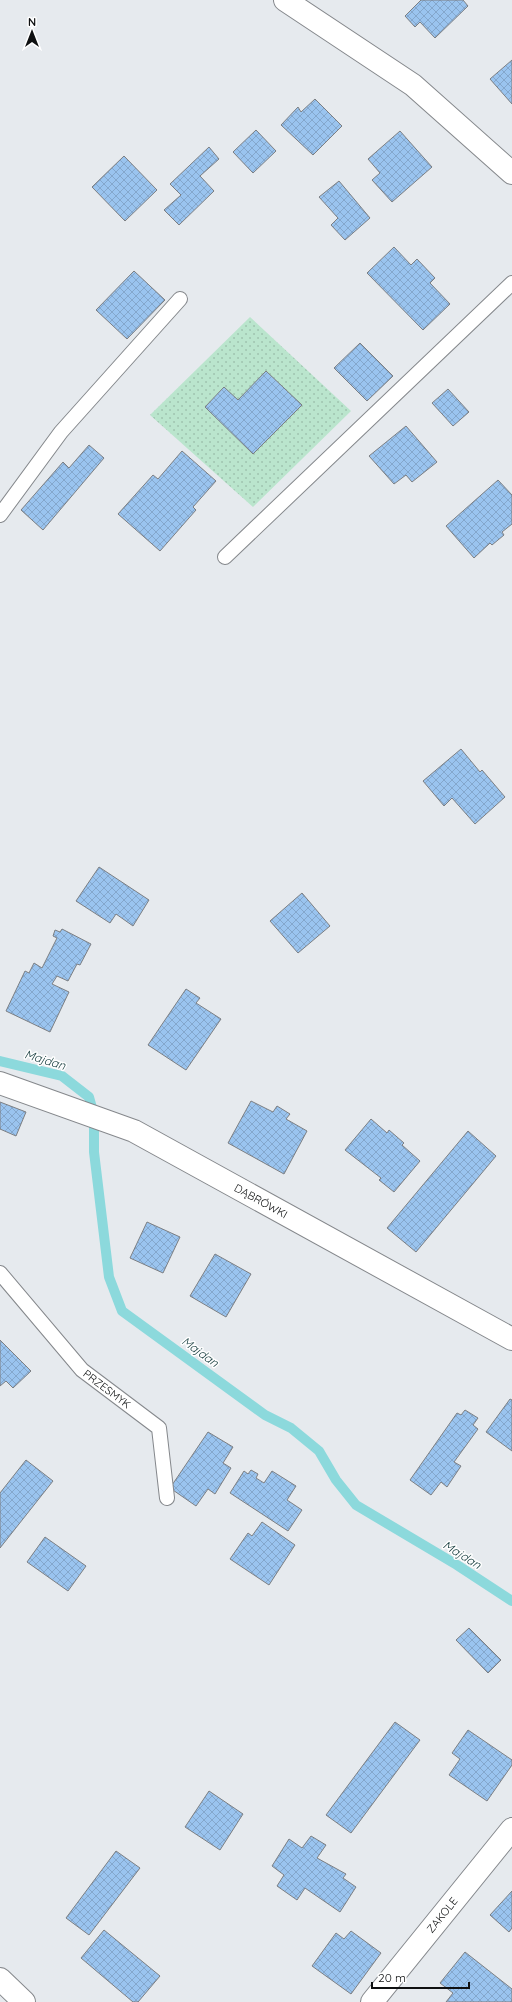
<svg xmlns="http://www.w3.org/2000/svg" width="512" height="2002" viewBox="0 0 512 2002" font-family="Quicksand,sans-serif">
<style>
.grass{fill:url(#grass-dots)}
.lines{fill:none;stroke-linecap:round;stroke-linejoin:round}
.stream{stroke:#8cd9dc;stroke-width:10}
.building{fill:url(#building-cross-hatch);stroke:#7c7f83}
.service-casing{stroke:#85888c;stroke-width:16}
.minor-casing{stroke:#85888c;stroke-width:24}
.service{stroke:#fff;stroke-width:14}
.minor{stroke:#fff;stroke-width:22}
.labels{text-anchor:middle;stroke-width:3;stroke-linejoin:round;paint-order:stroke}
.street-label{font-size:11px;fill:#0e1011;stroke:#fff}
.water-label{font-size:12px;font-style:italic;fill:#1b4042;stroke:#fff}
</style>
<defs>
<pattern id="grass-dots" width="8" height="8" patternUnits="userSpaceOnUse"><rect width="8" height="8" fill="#bae5cd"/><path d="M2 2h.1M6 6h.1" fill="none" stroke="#9fc3af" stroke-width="1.8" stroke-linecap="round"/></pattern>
<pattern id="building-cross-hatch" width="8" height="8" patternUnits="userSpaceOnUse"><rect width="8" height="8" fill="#9ac4ef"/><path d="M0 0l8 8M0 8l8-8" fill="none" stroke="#84a7cc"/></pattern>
</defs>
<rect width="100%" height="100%" fill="#e6eaee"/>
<polygon class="grass" points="250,317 351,411 253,507 150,415"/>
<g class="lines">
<polyline class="stream" points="0,1061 62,1076 89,1097 94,1115 94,1152 109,1277 122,1311 265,1415 291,1428 319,1451 336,1480 356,1505 457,1565 512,1601"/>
</g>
<g class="building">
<polygon points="421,0 463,0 468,6 435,38 420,22 415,27 405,16"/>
<polygon points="512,60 512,104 490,79"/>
<polygon points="315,99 342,126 313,155 281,125 298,107 301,112"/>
<polygon points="256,130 276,151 253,173 233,152"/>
<polygon points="400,131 432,167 392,202 372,180 380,173 368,159"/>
<polygon points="209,147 219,159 200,176 214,191 179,225 164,210 181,195 170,184"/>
<polygon points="124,156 157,190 125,221 92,187"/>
<polygon points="339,181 370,218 345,240 331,225 338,218 319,197"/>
<polygon points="394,247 411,265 417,259 435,278 430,283 450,304 423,330 367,273"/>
<polygon points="134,271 165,300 127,339 96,310"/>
<polygon points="360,343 393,376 367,401 334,368"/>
<polygon points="266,371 302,405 253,454 205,407 224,387 238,400"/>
<polygon points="448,389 469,412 453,426 432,403"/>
<polygon points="406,426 437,462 412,482 406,475 394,484 369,456"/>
<polygon points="89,445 104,458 43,530 21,510 63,462 69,468"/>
<polygon points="182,451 216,481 193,507 196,510 160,551 118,514 153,475 158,479"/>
<polygon points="498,480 512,495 512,524 502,532 504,535 492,545 490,543 474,558 446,526"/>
<polygon points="461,749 480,772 482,770 505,797 475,824 452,798 444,806 423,781"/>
<polygon points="99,867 149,900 133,926 116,914 110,923 76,901"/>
<polygon points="302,893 330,926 298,953 270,921"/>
<polygon points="62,929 91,944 80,965 77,964 68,981 57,976 52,984 69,992 50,1032 6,1011 25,971 29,973 34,963 42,968 57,938 53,936 55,930 60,932"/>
<polygon points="186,989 200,998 196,1003 221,1019 186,1070 148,1045"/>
<polygon points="251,1101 273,1112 277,1106 290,1114 286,1119 307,1131 284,1174 228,1143"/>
<polygon points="0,1102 26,1112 16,1136 0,1129"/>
<polygon points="371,1119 387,1133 389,1130 404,1143 402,1145 420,1161 394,1192 379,1180 381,1178 345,1150"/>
<polygon points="468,1131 496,1156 416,1252 387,1228"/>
<polygon points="147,1222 180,1237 163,1273 130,1258"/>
<polygon points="215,1254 251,1274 226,1317 190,1296"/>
<polygon points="0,1340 31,1371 13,1388 6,1381 0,1386"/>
<polygon points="510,1399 512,1400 512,1451 486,1432"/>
<polygon points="465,1410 478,1418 473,1425 478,1429 454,1462 461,1466 447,1487 441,1482 431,1495 410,1480 457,1413 461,1415"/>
<polygon points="208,1432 233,1447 223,1463 231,1468 215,1494 208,1489 196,1506 170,1488"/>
<polygon points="26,1460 53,1481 0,1548 0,1493"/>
<polygon points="251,1470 258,1474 256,1478 264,1483 272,1471 296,1486 287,1500 302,1510 288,1531 230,1493 244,1471 248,1474"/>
<polygon points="262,1522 295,1545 269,1585 230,1559 248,1533 252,1536"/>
<polygon points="45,1537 86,1566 68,1591 27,1562"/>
<polygon points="469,1628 501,1660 488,1673 456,1640"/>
<polygon points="395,1722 420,1740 351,1833 326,1815"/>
<polygon points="468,1730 512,1760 512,1765 487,1801 449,1775 460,1759 452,1753"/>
<polygon points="209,1791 243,1814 220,1850 185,1827"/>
<polygon points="311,1836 326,1845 317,1858 346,1874 343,1878 356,1887 340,1912 305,1888 297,1900 277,1886 284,1875 272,1866 289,1839 302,1848"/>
<polygon points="116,1851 140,1868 89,1935 66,1918"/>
<polygon points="512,1891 512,1928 509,1932 490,1915"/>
<polygon points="104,1930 160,1976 138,2002 133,2002 81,1958"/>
<polygon points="351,1931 381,1953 351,1994 312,1966 336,1933 344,1939"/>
<polygon points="465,1952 512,1989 512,2002 446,2002 453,1993 440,1983"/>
</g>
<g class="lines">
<defs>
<g id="service">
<polyline points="0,515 61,432 180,299"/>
<polyline points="225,557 512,283"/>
<polyline points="0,1273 82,1370 159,1428 167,1498"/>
</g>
<g id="minor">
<polyline points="285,0 413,85 512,173"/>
<polyline points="0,1083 134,1131 512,1339"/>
<polyline points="0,1979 24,2002"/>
<polyline points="372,2002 512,1829"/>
</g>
</defs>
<use href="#service" class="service-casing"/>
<use href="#minor" class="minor-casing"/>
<use href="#service" class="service"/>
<use href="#minor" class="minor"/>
</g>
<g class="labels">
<g class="street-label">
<text transform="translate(261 1201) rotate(29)" y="4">DĄBRÓWKI</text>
<text transform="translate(107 1389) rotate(37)" y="4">PRZESMYK</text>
<text transform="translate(442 1915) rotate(-51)" y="4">ZAKOLE</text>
</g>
<g class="water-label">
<text transform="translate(45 1060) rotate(17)" y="4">Majdan</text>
<text transform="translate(200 1352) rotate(36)" y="4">Majdan</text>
<text transform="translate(462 1555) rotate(32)" y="4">Majdan</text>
</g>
</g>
<g transform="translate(32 32)" stroke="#ffffff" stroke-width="3" paint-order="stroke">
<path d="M0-3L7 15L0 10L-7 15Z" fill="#0e1011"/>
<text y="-6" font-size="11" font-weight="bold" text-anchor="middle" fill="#0e1011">N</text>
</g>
<path d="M372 1982v6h97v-6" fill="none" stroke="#0e1011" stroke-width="2"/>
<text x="378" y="1982" font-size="12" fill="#0e1011" stroke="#ffffff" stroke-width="3" paint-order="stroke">20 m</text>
</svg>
